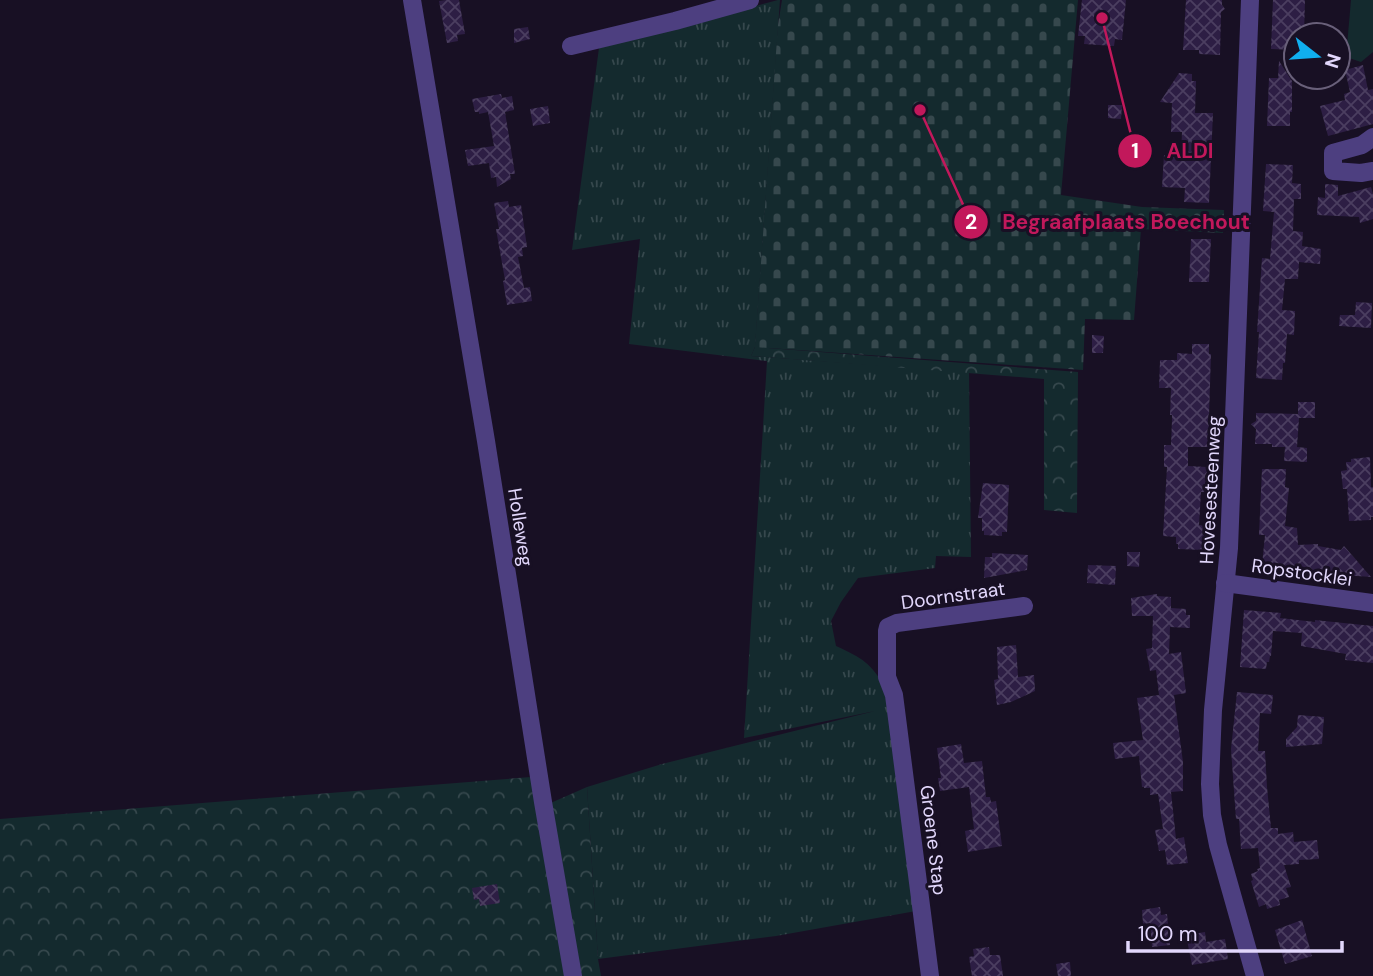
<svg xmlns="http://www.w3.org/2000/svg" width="1373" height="976" viewBox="0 0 1373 976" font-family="'DM Sans',sans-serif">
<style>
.grass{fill:url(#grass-tufts)}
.forest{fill:url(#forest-crowns)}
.cemetery{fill:url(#cemetery-stones)}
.green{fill:#142a2e}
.building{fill:url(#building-cross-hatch)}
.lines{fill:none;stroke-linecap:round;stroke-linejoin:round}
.minor{stroke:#4d3f80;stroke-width:18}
.labels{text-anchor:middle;stroke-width:6;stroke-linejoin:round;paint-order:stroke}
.street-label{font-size:19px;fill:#e2d7fc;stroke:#181024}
.leader{fill:none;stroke:#c2185b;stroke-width:2.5}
.callout-dot{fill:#c2185b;stroke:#181024;stroke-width:2.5}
.mark-label{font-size:21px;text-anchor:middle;font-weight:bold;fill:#fff}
.callout-label{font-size:21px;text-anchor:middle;font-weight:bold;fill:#c2185b;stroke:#181024;stroke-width:6;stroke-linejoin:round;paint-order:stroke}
</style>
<defs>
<pattern id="grass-tufts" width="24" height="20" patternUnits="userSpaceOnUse" patternTransform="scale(1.75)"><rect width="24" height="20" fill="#142a2e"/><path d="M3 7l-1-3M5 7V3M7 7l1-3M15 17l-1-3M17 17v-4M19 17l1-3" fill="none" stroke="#36484d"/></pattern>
<pattern id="forest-crowns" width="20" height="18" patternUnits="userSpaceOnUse" patternTransform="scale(1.75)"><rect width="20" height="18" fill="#142a2e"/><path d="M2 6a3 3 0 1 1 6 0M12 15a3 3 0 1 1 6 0" fill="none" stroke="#36484d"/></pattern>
<pattern id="cemetery-stones" width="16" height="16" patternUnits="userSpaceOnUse" patternTransform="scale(1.75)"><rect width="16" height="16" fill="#142a2e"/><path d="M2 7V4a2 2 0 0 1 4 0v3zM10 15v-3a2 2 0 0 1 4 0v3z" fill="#36484d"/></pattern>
<pattern id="building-cross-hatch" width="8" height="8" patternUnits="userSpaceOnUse" patternTransform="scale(1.75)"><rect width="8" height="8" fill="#2d1e44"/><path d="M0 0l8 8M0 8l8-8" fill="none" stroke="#4b3e60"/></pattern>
</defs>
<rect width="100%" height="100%" fill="#181024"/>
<path class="grass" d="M778,0H780L755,347L751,356L969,372L971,557L936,556L935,568L858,578L841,602L831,621L836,646C864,659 869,662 886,688L916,911L776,936L598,959L587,787L662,764L875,711L744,738L767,361L629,344L640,239L572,250L599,48Z"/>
<g class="forest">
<polygon points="778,25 768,348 1078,372 1077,513 1044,510 1044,379 751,356 755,347"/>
<polygon points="531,777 537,809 587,787 598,959 601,976 0,976 0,819"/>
</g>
<polygon class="cemetery" points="782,0 1078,0 1061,195 1142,207 1224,210 1223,233 1141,229 1134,320 1085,319 1083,370 755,347 778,25"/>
<polygon class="green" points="1351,0 1373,0 1373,52 1361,62 1346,57"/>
<g class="building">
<polygon points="446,0 459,0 465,34 457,35 458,41 447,43 439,1"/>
<polygon points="1082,0 1126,0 1122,40 1115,39 1114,46 1084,44 1085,36 1078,36"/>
<polygon points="1186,0 1222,0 1222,5 1225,9 1221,12 1220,55 1199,54 1199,50 1183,50"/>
<polygon points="1273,0 1305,0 1304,35 1296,35 1296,50 1271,49"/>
<polygon points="528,27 530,39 514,43 514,29"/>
<polygon points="1279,61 1292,81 1292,112 1290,112 1290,126 1267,126 1269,78 1278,78"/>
<polygon points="1363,65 1368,90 1373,89 1373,124 1328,136 1320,106 1345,100 1344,94 1350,92 1345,70"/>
<polygon points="1179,73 1192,74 1192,81 1196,81 1195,113 1213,113 1209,203 1184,202 1185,188 1162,187 1164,155 1181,156 1182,132 1171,132 1172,103 1160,102"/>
<polygon points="501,94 502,98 512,96 514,110 505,112 515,174 510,174 511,179 497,187 496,177 491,178 489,163 468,166 465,150 494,146 488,112 479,114 479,112 475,112 472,99"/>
<polygon points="1108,105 1122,105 1121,119 1108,118"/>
<polygon points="548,106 550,123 533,126 530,109"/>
<polygon points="1266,164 1293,165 1292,183 1301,184 1301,199 1294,199 1293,231 1303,232 1302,246 1321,249 1320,264 1299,262 1298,279 1285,279 1282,310 1295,311 1294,335 1287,334 1285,363 1283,363 1282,380 1256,378 1259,332 1257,332 1262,258 1270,259 1274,212 1263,211"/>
<polygon points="1325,184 1338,185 1338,196 1371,187 1373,194 1373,219 1360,223 1359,217 1317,215 1318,197 1325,198"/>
<polygon points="508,201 509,207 521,205 527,247 522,248 523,256 518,257 524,288 530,287 532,301 507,305 503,281 505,280 496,229 499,229 494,203"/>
<polygon points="1191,239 1211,239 1209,282 1189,282"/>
<polygon points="1356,302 1372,303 1371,328 1339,326 1340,315 1355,315"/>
<polygon points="1092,335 1104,336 1103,353 1092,353"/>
<polygon points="1192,344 1209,344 1209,354 1211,354 1208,447 1188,447 1188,466 1207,467 1206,485 1204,492 1201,492 1199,525 1205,526 1204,550 1178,549 1178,544 1176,544 1176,537 1163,536 1167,467 1164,467 1164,445 1171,445 1172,420 1172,415 1170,415 1171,388 1159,388 1160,360 1177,360 1177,353 1192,354"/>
<polygon points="1298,402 1315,402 1315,418 1299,418 1297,447 1307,448 1307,462 1284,461 1285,447 1272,447 1272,444 1255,444 1256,429 1251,424 1256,421 1256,413 1298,414"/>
<polygon points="1370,457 1371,487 1373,487 1373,517 1371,517 1371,520 1349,521 1347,489 1343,489 1341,471 1347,470 1346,462 1351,462 1351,459"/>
<polygon points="1262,469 1286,469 1285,487 1289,488 1285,526 1297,528 1298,545 1318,544 1318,546 1341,550 1344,546 1371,577 1329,574 1324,575 1314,572 1314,570 1287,566 1287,569 1262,565 1265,535 1259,535"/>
<polygon points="983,483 1009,485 1007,532 1002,532 1002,536 984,535 984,531 982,531 982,518 978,518"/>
<polygon points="1127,552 1140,552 1139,567 1127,566"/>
<polygon points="992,553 1028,555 1027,570 984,578 985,557 992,557"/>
<polygon points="1088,565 1116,566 1115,585 1087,583"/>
<polygon points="1157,594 1157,596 1171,597 1171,608 1186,609 1186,615 1190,615 1190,628 1170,627 1169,654 1181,652 1186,693 1174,695 1183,762 1183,791 1171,792 1176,839 1184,837 1188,863 1167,865 1165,850 1159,851 1155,830 1163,829 1158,794 1150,795 1150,788 1144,788 1144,787 1142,787 1139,756 1115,759 1113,743 1143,740 1137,698 1159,695 1156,670 1150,671 1146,649 1152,648 1153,616 1132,616 1131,598"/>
<polygon points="1244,610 1281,613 1280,618 1315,622 1315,620 1324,621 1373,626 1373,663 1345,660 1346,654 1301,646 1302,633 1273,631 1271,656 1270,656 1269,662 1267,662 1266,669 1240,667"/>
<polygon points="1016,645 1018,677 1034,675 1035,691 1011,702 997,705 994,680 998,679 997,647"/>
<polygon points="1237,692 1273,695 1271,714 1260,713 1258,751 1265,751 1267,787 1271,828 1278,828 1278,834 1293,832 1294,842 1317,840 1319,859 1299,860 1299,864 1284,865 1291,887 1286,888 1289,897 1279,900 1280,905 1267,909 1266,904 1259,907 1251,881 1253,880 1251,874 1258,871 1257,869 1260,868 1258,848 1241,849 1239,819 1236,819 1231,749"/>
<polygon points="1298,715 1324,717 1322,744 1286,747 1286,739 1297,727"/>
<polygon points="961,744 964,763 982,761 986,797 990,797 991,802 996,801 1002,846 968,852 965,831 974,829 969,787 940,791 938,778 941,778 937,748"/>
<polygon points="497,884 500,903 480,906 479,899 474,900 472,888"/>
<polygon points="1160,907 1161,915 1167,914 1170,945 1152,947 1150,923 1143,924 1142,910"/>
<polygon points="1302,920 1312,956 1285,964 1275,930"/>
<polygon points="1205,932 1206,942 1225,939 1228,959 1192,965 1186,935"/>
<polygon points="989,947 990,955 1000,955 1003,976 972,976 969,957 974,956 973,949"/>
<polygon points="1070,962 1071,976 1058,976 1056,964"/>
</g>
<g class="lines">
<g class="minor">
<polyline points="412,0 486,441 543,802 573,976"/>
<polyline points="1250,0 1229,548 1213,710 1210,784 1212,815 1218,845 1255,976"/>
<polyline points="571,46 675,21 750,0"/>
<polyline points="1373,137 1362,145 1333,153 1333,171 1361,173 1373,171"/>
<polyline points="1225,583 1373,603"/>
<polyline points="930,976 894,695 887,677 887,631 888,627 897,623 1024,606"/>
</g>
</g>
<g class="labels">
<g class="street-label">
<text transform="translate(1210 490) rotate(-87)" y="7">Hovesesteenweg</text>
<text transform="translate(521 527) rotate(81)" y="7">Holleweg</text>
<text transform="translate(1302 572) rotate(8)" y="7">Ropstocklei</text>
<text transform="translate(953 595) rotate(-8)" y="7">Doornstraat</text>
<text transform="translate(934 840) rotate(83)" y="7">Groene Stap</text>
</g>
</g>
<path class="leader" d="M1102 18L1135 151M920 110L971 222"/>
<g class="callout-dot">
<circle cx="1102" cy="18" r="7"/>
<circle cx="920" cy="110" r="7"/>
<circle cx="1135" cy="151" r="18"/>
<circle cx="971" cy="222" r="18"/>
</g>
<g class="mark-label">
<text x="1135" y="158">1</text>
<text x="971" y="229">2</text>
</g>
<g class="callout-label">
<text x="1190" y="158">ALDI</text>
<text x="1126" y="229">Begraafplaats Boechout</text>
</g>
<g transform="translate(1317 56) rotate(107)"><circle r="33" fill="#181024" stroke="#69607a" stroke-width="2"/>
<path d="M0-5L12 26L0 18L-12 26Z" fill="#10afef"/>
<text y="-10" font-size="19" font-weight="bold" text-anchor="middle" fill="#e2d7fc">N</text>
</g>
<path d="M1128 941v10h214v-10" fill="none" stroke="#e2d7fc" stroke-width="3.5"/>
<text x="1138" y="941" font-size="21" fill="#e2d7fc" stroke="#181024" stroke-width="5" paint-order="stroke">100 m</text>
</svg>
